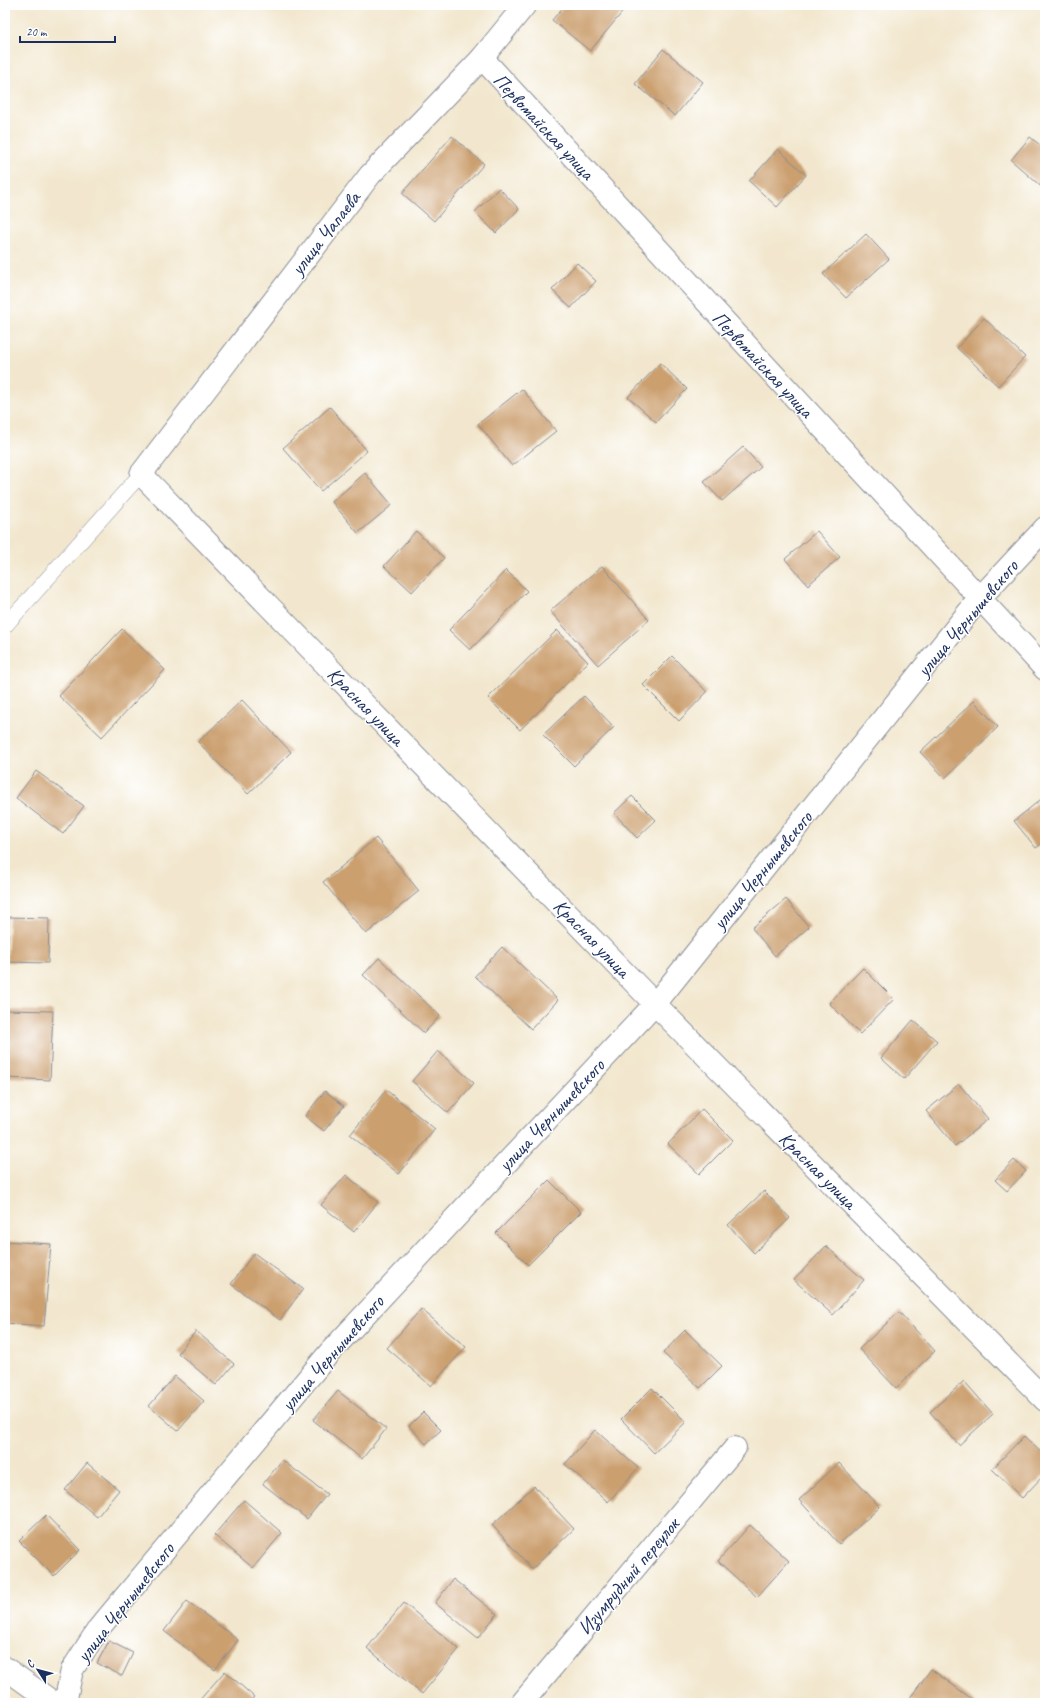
<svg xmlns="http://www.w3.org/2000/svg" width="1050" height="1708" viewBox="0 0 1050 1708" font-family="Caveat,sans-serif">
<style>
.building{fill:#cb9f6e}
.lines{fill:none;stroke-linecap:round;stroke-linejoin:round}
.lane-casing{stroke:#868b96;stroke-width:16}
.street-casing{stroke:#868b96;stroke-width:24}
.secondary-casing{stroke:#868b96;stroke-width:24}
.lane{stroke:#fff;stroke-width:15}
.street{stroke:#fff;stroke-width:22}
.secondary{stroke:#fff;stroke-width:22}
.labels{text-anchor:middle;stroke-width:3;stroke-linejoin:round;paint-order:stroke}
.street-label{font-size:20px;fill:#1b2f5e;stroke:#fff}
</style>
<rect width="100%" height="100%" fill="#fff"/>
<filter id="ink" filterUnits="userSpaceOnUse"><feTurbulence type="fractalNoise" baseFrequency=".025" numOctaves="2"/><feDisplacementMap in="SourceGraphic" scale="8" xChannelSelector="R" yChannelSelector="G"/><feConvolveMatrix kernelMatrix="1 2 1 2 8 2 1 2 1" color-interpolation-filters="sRGB"/></filter>
<filter id="wash" filterUnits="userSpaceOnUse"><feTurbulence type="fractalNoise" baseFrequency=".012" numOctaves="4" result="noise"/><feDisplacementMap in="SourceGraphic" scale="16" xChannelSelector="R" yChannelSelector="G"/><feGaussianBlur stdDeviation="0.9" result="paint"/><feColorMatrix in="noise" values="0 0 0 0 0 0 0 0 0 0 0 0 0 0 0 0 0 1.4 0 .05"/><feComposite in="paint" operator="in"/></filter>
<g filter="url(#wash)">
<rect width="100%" height="100%" fill="#f2e7ce"/>
<g id="blocks">
<g class="building">
<polygon points="565,5 621,5 625,9 590,51 552,20"/>
<polygon points="663,49 703,82 675,116 635,84"/>
<polygon points="452,136 484,164 434,221 402,193"/>
<polygon points="1030,137 1045,149 1045,190 1011,160"/>
<polygon points="778,149 806,175 777,207 749,181"/>
<polygon points="499,188 519,209 496,233 475,212"/>
<polygon points="866,234 889,259 846,298 823,274"/>
<polygon points="577,263 596,281 571,308 552,290"/>
<polygon points="984,318 1025,357 998,386 957,348"/>
<polygon points="660,363 687,389 656,422 628,397"/>
<polygon points="522,389 556,431 512,466 478,424"/>
<polygon points="330,407 367,451 321,491 283,448"/>
<polygon points="743,447 761,467 722,501 704,482"/>
<polygon points="365,473 392,505 358,533 332,502"/>
<polygon points="416,531 444,558 412,592 384,566"/>
<polygon points="817,531 840,557 808,585 785,559"/>
<polygon points="602,566 649,620 598,665 550,611"/>
<polygon points="506,570 527,591 470,650 449,630"/>
<polygon points="122,629 165,670 102,737 59,696"/>
<polygon points="557,630 588,662 520,730 488,698"/>
<polygon points="672,656 707,692 679,721 643,685"/>
<polygon points="584,696 614,727 574,766 543,735"/>
<polygon points="242,700 291,752 248,794 198,742"/>
<polygon points="974,701 998,727 945,778 920,752"/>
<polygon points="36,771 84,806 63,834 16,798"/>
<polygon points="632,796 656,820 637,838 614,813"/>
<polygon points="1045,796 1045,841 1036,848 1014,821"/>
<polygon points="376,838 419,891 366,934 323,882"/>
<polygon points="786,899 809,927 775,956 752,928"/>
<polygon points="9,917 49,918 48,963 7,962"/>
<polygon points="502,947 558,1000 531,1029 475,976"/>
<polygon points="379,958 440,1016 424,1033 363,975"/>
<polygon points="863,968 894,999 860,1034 829,1003"/>
<polygon points="5,1010 53,1011 50,1080 5,1078"/>
<polygon points="913,1020 937,1041 904,1079 881,1058"/>
<polygon points="438,1051 474,1083 448,1113 412,1081"/>
<polygon points="959,1084 988,1119 955,1146 926,1111"/>
<polygon points="386,1090 435,1129 399,1174 350,1135"/>
<polygon points="325,1091 344,1106 324,1131 305,1116"/>
<polygon points="702,1109 733,1140 699,1174 668,1144"/>
<polygon points="1014,1160 1026,1171 1007,1191 995,1180"/>
<polygon points="346,1175 378,1202 354,1232 321,1205"/>
<polygon points="549,1180 581,1212 528,1265 496,1233"/>
<polygon points="764,1191 790,1218 754,1253 728,1225"/>
<polygon points="5,1241 51,1244 44,1326 5,1323"/>
<polygon points="826,1246 864,1280 833,1315 794,1280"/>
<polygon points="254,1253 303,1289 280,1320 231,1284"/>
<polygon points="421,1309 466,1347 431,1386 387,1348"/>
<polygon points="899,1312 935,1351 896,1388 859,1349"/>
<polygon points="685,1330 722,1366 700,1388 663,1353"/>
<polygon points="196,1331 234,1364 216,1385 178,1353"/>
<polygon points="175,1376 204,1401 178,1431 149,1406"/>
<polygon points="964,1381 993,1414 959,1445 930,1412"/>
<polygon points="652,1388 686,1422 654,1453 621,1419"/>
<polygon points="338,1391 386,1429 362,1459 313,1420"/>
<polygon points="423,1412 441,1430 426,1444 409,1426"/>
<polygon points="595,1430 638,1468 608,1502 565,1464"/>
<polygon points="1024,1436 1045,1456 1045,1474 1022,1498 992,1469"/>
<polygon points="282,1460 327,1494 307,1519 263,1484"/>
<polygon points="87,1463 119,1490 97,1517 65,1490"/>
<polygon points="839,1463 880,1507 839,1544 799,1500"/>
<polygon points="534,1486 574,1529 532,1569 492,1525"/>
<polygon points="244,1500 282,1533 253,1568 214,1535"/>
<polygon points="46,1515 80,1550 54,1576 19,1541"/>
<polygon points="750,1525 789,1561 757,1597 718,1561"/>
<polygon points="453,1579 497,1614 478,1638 435,1603"/>
<polygon points="187,1601 238,1640 215,1670 164,1631"/>
<polygon points="404,1603 459,1649 422,1694 367,1648"/>
<polygon points="109,1641 133,1653 122,1676 97,1663"/>
<polygon points="931,1669 976,1702 975,1703 917,1703 910,1698"/>
<polygon points="225,1671 254,1697 248,1703 197,1703"/>
</g>
</g>
</g>
<g filter="url(#ink)">
<use href="#blocks" fill-opacity="0" stroke="#868b96" stroke-width="1"/>
<g class="lines">
<defs>
<polyline id="lane" points="5,626 141,474"/>
<g id="street">
<polyline points="525,5 482,58 370,175 141,474 655,1004 1045,1400"/>
<polyline points="482,58 1045,669"/>
<polyline points="65,1703 72,1670 99,1628 330,1352 655,1004 979,599 1045,528"/>
<polyline points="522,1703 735,1448"/>
</g>
<polyline id="secondary" points="5,1668 54,1703"/>
</defs>
<use href="#lane" class="lane-casing"/>
<use href="#street" class="street-casing"/>
<use href="#secondary" class="secondary-casing"/>
<use href="#lane" class="lane"/>
<use href="#street" class="street"/>
<use href="#secondary" class="secondary"/>
</g>
</g>
<g class="labels">
<g class="street-label">
<text transform="translate(544 126) rotate(47)" y="7">Первомайская улица</text>
<text transform="translate(325 233) rotate(-52)" y="7">улица Чапаева</text>
<text transform="translate(763 364) rotate(47)" y="7">Первомайская улица</text>
<text transform="translate(967 618) rotate(-50)" y="7">улица Чернышевского</text>
<text transform="translate(366 706) rotate(46)" y="7">Красная улица</text>
<text transform="translate(762 870) rotate(-51)" y="7">улица Чернышевского</text>
<text transform="translate(592 938) rotate(46)" y="7">Красная улица</text>
<text transform="translate(551 1115) rotate(-47)" y="7">улица Чернышевского</text>
<text transform="translate(818 1170) rotate(45)" y="7">Красная улица</text>
<text transform="translate(332 1353) rotate(-49)" y="7">улица Чернышевского</text>
<text transform="translate(628 1576) rotate(-50)" y="7">Изумрудный переулок</text>
<text transform="translate(125 1602) rotate(-52)" y="7">улица Чернышевского</text>
</g>
</g>
<rect width="1050" height="1708" fill="none" stroke="#fff" stroke-width="20"/>
<g transform="translate(38 1670) rotate(306)" stroke="#ffffff" stroke-width="3" paint-order="stroke">
<path d="M0-3L7 15L0 10L-7 15Z" fill="#1b2f5e"/>
<text y="-6" font-size="11" font-weight="bold" text-anchor="middle" fill="#1b2f5e">С</text>
</g>
<path d="M20 36v6h95v-6" fill="none" stroke="#1b2f5e" stroke-width="2"/>
<text x="26" y="36" font-size="12" fill="#1b2f5e" stroke="#ffffff" stroke-width="3" paint-order="stroke">20 m</text>
</svg>
